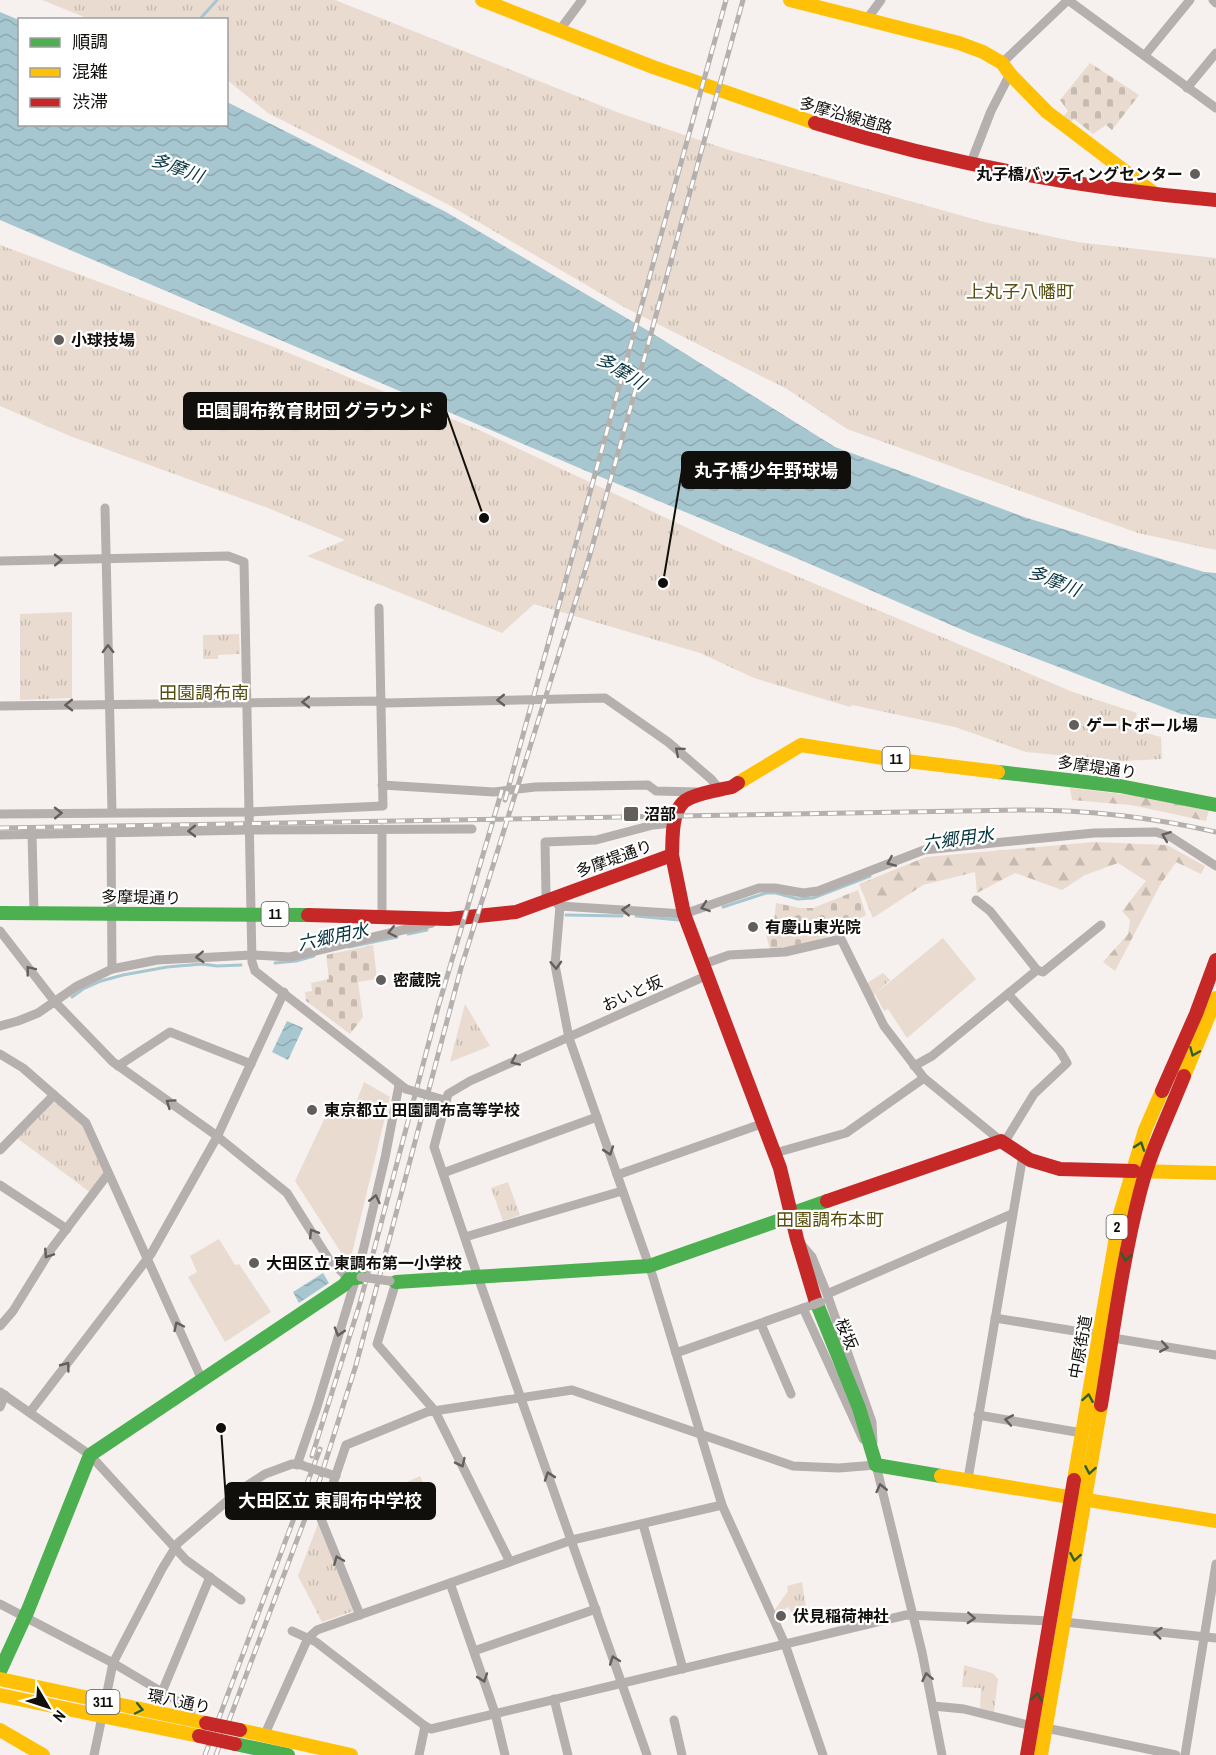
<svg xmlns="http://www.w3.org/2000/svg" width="1216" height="1755" viewBox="0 0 1216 1755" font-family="'Archivo Narrow','Noto Sans JP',sans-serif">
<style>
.green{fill:#e9dbcf}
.forest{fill:url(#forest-firs)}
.cemetery{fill:url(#cemetery-stones)}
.park{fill:url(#park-tufts)}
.water{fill:url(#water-waves)}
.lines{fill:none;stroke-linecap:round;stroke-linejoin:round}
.stream{stroke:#a6c6d0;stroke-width:3}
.street{stroke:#b5afad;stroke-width:9}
.fast{stroke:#4caf50;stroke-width:14}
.slow{stroke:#ffc107;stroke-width:14}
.jam{stroke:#c62828;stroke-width:14}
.rail-casing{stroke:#b5b0ae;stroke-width:5}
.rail{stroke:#fff;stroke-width:3;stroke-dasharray:9;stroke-linecap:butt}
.street-bridge{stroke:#b5afad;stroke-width:9}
.jam-bridge{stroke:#c62828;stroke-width:14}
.oneway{stroke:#635f5c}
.oneway2{stroke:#2e5f2e}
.poi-dot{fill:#615e5b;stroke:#fff;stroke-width:2}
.labels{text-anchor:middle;stroke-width:4.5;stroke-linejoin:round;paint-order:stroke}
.shield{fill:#fff;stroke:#585755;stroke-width:1.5}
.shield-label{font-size:15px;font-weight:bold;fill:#110f0c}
.street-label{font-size:16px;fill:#110f0c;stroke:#fff}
.poi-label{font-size:16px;font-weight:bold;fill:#110f0c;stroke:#fff;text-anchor:start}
.water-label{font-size:18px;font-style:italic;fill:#063541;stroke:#fff}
.neighbourhood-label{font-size:18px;fill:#564e0f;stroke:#fff}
.leader{fill:none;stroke:#110f0c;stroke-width:2}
.callout-dot{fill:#110f0c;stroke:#fff;stroke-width:2}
.callout{fill:#110f0c;stroke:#110f0c;stroke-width:2}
.callout-label{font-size:18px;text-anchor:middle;font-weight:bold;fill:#fff}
</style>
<defs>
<pattern id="forest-firs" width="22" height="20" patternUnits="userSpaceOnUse" patternTransform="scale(1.5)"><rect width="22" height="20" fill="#e9dbcf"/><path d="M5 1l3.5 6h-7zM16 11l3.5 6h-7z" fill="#c7bbb1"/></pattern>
<pattern id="cemetery-stones" width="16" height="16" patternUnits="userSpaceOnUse" patternTransform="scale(1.5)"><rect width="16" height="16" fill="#e9dbcf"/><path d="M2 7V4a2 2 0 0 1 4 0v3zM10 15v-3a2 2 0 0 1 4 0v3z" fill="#c7bbb1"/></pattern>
<pattern id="park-tufts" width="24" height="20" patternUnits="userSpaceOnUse" patternTransform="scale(1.5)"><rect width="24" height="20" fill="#e9dbcf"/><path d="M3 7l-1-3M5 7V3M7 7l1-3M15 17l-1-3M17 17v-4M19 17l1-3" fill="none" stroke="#c7bbb1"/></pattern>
<pattern id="water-waves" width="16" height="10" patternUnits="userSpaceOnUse" patternTransform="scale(1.5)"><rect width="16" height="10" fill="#a6c6d0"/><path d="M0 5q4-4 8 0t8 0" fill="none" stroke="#8ea9b1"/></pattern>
</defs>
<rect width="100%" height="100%" fill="#f6f1ee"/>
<g class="green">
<polygon points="943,938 976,979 907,1038 888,1009 884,1011 875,994"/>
<polygon points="364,1082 390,1097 351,1257 342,1254 295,1181 330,1107 356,1103"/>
<polygon points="219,1239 235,1265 239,1264 271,1312 225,1342 188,1277 197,1272 190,1256"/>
</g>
<g class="forest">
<polygon points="1070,788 1131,795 1209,810 1206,821 1131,805 1072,800"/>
<polygon points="1094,842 1167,845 1205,866 1201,874 1176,862 1160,885 1115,971 1103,962 1128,934 1130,920 1122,911 1146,881 1118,863 1085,875 1062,890 1015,873 977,893 975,872 923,885 873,918 859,884 926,857"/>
</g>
<g class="cemetery">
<polygon points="1090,63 1139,95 1112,130 1106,125 1093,134 1074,119 1069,124 1062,118 1068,111 1060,100"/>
<polygon points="858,890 866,915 847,925 842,933 787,948 770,949 766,935 770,934 770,923 774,922 776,903 800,908 813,908"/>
<polygon points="373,945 377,979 358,982 363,1017 350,1034 306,1001 305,992 312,991 311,983 329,979 326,955"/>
</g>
<g class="park">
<polygon points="42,0 335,0 622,114 729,150 984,222 1077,242 1216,258 1216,550 1138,533 847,429 787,389 624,307 449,205 268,113 227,80 226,20 89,19"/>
<polygon points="0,245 269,345 479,430 730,548 1073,692 1137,713 1132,729 1161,737 1162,759 1123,761 1026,752 955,727 852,705 850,707 754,678 700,653 534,604 502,633 307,556 345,540 268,508 70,436 0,406"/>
<polygon points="72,612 72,698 20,700 20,614"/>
<polygon points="239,634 240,654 218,655 218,659 203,659 203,635"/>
<polygon points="883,973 890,980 873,996 867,983"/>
<polygon points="465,1004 490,1046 450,1062"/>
<polygon points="53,1100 83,1126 104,1174 91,1193 17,1138"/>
<polygon points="508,1182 520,1215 503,1221 491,1188"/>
<polygon points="420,1476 430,1498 412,1498 397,1506 389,1490"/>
<polygon points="318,1524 354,1611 322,1622 298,1576"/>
<polygon points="802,1582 806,1608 792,1613 788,1607 775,1616 774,1611 788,1591 787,1586"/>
<polygon points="964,1665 992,1673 998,1679 994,1712 980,1708 981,1688 962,1687"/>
</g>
<g class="water">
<polygon points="0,12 19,20 20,124 226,124 227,102 446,212 647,330 835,447 1027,518 1204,572 1216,573 1216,719 1181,714 972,634 796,558 584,470 0,220"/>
<polygon points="287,1021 303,1028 288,1060 272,1052"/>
<polygon points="323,1273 329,1283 299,1303 293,1292"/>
</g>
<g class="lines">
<g class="stream">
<polyline points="199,20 217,0"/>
<polyline points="723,907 766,893 776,893 798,899 813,898 870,876"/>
<polyline points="566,915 622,916"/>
<polyline points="636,916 679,920"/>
<polyline points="408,934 427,930"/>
<polyline points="349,947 397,937"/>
<polyline points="275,963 296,961 314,956"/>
<polyline points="72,997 83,989 101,981 123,975 167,967 202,964 217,966 241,965"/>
</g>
<g class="street">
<polyline points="1068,0 1216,108"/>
<polyline points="1213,0 1216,3"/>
<polyline points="867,19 881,0"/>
<polyline points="559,31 582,0"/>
<polyline points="1145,55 1190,0"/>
<polyline points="1002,63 1068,0"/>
<polyline points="1187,88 1216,53"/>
<polyline points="970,165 991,111 1010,74"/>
<polyline points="105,508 112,812"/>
<polyline points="0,561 228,556 244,562 252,962 255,971 406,1089"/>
<polyline points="0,706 380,701 386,703 605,698 668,742 711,779 721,791"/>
<polyline points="382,785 494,792 535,787 648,785 656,791 697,792"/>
<polyline points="0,814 249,812 383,806 379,608"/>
<polyline points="673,823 653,825 596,840 545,842 546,894 560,906 684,914 759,888 775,888 803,893 818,891 924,850 1094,833 1156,832 1171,837 1216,866"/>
<polyline points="111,832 112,969"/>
<polyline points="32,834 34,913"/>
<polyline points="0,835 250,830 472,829"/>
<polyline points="976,900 990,911 1037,970 1043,972 1101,925"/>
<polyline points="560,906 555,965 569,1038 652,1274 722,1505 785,1644 823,1755"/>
<polyline points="382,916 382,829"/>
<polyline points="0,931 55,1002 113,1062 213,1133 287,1193 328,1258 349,1279"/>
<polyline points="704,964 729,955 785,952 841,939 884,1026 924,1078 1001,1141"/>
<polyline points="0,1026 18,1021 38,1013 77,986 112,969 157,960 252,955 290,957 432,923"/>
<polyline points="0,1054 23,1068 86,1123 202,1380"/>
<polyline points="118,1066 170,1032 251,1064"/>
<polyline points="914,1066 932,1056 1037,970"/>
<polyline points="1004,1143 1034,1094 1067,1063 1060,1051 1008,994"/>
<polyline points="0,1150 54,1095"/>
<polyline points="775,1153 846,1133 924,1078"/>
<polyline points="443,1173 597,1117"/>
<polyline points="617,1175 764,1123"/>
<polyline points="0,1185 67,1229"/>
<polyline points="465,1237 622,1191"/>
<polyline points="800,1243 812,1257 827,1294 872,1422 873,1442"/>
<polyline points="390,1281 396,1282 377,1344 435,1411 510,1562"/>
<polyline points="827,1294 1012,1214"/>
<polyline points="803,1308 863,1439"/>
<polyline points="995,1318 1099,1335"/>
<polyline points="761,1324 791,1394"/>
<polyline points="0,1326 13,1311 52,1248 108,1174"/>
<polyline points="1113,1338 1216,1355"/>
<polyline points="676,1353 809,1306"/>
<polyline points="0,1392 90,1455 186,1560 241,1600"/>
<polyline points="0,1407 5,1395"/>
<polyline points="30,1412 151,1254 217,1137 284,992"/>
<polyline points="978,1415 1082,1433"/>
<polyline points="297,1465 317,1407 359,1268 385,1158 399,1085"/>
<polyline points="968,1479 1023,1155"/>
<polyline points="643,1524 683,1669"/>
<polyline points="450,1583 495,1713 505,1755"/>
<polyline points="0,1604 113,1663 189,1708 191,1711 189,1720"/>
<polyline points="360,1615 321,1519 346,1445 427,1412 572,1390 793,1466 839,1468 876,1465 922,1652 942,1755"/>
<polyline points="1064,1622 1216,1638"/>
<polyline points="292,1631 316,1642 425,1726"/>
<polyline points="474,1651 596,1609"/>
<polyline points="162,1692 210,1577"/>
<polyline points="554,1699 568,1755"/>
<polyline points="105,1702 113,1663 162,1569 178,1543 240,1490 265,1474 292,1464 302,1465"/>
<polyline points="933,1706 964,1709 1032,1726"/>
<polyline points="674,1720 682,1755"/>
<polyline points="1046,1728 1176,1755"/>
<polyline points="264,1736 308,1638 317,1630 572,1540 722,1505"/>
<polyline points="94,1755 102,1717"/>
<polyline points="419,1755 425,1726 431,1729 906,1615 1050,1621"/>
<polyline points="647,1755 478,1277 434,1147 448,1094 470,1081 708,975"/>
<polyline points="1185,1755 1216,1564"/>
</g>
<g class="fast">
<polyline points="998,772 1120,786 1216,805"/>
<polyline points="0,913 308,915"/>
<polyline points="396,1282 649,1266 783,1219 790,1214 827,1201"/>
<polyline points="815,1299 859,1408 876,1465 941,1476"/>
<polyline points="0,1671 28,1610 90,1455 344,1285 349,1279 361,1277"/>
<polyline points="235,1744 288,1755"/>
</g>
<g class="slow">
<polyline points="482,0 653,67 815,123"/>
<polyline points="790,0 959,43 983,52 1002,63 1010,74 1047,112 1155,194"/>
<polyline points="738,783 801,745 883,758 998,772"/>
<polyline points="1184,1076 1216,998"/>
<polyline points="1134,1171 1216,1173"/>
<polyline points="941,1476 1216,1521"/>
<polyline points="1074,1480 1120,1214 1145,1130 1162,1091"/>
<polyline points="0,1679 206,1723"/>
<polyline points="0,1695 199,1736"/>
<polyline points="0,1730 43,1755"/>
<polyline points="240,1730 351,1755"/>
<polyline points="1041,1755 1101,1405"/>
</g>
<g class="jam">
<path d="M815,123C947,164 1078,188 1216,200"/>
<polyline points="672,855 684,914 780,1168 797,1239 815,1299"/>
<path d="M308,915L449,919L516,912L672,855C673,838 670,806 690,798C702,792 719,790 732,787L738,783"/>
<polyline points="1162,1091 1196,1014 1216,960"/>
<polyline points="827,1201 1001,1141 1030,1160 1060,1169 1134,1171"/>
<path d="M1101,1405C1113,1334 1122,1262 1140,1192C1150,1152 1169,1114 1184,1076"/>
<polyline points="1027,1755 1074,1480"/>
</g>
<defs>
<g id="rail">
<polyline points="505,800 726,0"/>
<path d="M0,828L1023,810C1090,810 1151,817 1216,832"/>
<polyline points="312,1456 360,1303 439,1004 502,790"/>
<polyline points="205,1755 320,1449"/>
<polyline points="216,1755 320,1479 356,1365 461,968 589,558 743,0"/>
</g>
</defs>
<use href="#rail" class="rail-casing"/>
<use href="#rail" class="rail"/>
<g class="street-bridge">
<polyline points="406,1089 441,1099"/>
<polyline points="361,1277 390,1281"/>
<polyline points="813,1305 821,1302"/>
<polyline points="304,1466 336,1476"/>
</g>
<g class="jam-bridge">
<polyline points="206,1723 240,1730"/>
<polyline points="199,1736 235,1744"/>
</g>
</g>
<defs><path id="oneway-chevron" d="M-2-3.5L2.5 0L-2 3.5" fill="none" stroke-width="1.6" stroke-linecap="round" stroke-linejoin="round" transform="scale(1.5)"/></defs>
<g class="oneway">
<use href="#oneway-chevron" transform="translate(58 560) rotate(-1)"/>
<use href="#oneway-chevron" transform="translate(108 649) rotate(-91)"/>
<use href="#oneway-chevron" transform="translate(501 700) rotate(179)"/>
<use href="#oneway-chevron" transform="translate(306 702) rotate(179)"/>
<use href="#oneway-chevron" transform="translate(69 705) rotate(179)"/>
<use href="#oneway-chevron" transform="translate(679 751) rotate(-140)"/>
<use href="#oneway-chevron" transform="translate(58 813) rotate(-1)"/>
<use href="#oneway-chevron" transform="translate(192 831) rotate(179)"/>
<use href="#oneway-chevron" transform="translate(1166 836) rotate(-159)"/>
<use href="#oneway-chevron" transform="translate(891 862) rotate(157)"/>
<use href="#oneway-chevron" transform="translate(705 907) rotate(161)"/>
<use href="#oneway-chevron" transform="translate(626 910) rotate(-177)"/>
<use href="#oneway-chevron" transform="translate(392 932) rotate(168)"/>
<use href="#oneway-chevron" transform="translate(200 957) rotate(177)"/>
<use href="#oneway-chevron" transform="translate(556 965) rotate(87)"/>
<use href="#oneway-chevron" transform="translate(30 970) rotate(-128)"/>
<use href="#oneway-chevron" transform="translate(515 1061) rotate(156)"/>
<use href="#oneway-chevron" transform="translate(170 1103) rotate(-145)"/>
<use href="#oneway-chevron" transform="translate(609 1151) rotate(71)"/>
<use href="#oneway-chevron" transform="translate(375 1199) rotate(-77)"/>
<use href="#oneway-chevron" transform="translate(313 1233) rotate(-122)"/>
<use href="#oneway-chevron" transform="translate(48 1254) rotate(123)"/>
<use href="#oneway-chevron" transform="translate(178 1326) rotate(-115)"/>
<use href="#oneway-chevron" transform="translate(339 1332) rotate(107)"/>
<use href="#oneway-chevron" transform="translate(1164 1347) rotate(10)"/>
<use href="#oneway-chevron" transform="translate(66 1366) rotate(-53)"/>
<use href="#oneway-chevron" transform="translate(1009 1420) rotate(-170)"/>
<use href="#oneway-chevron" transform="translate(461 1463) rotate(64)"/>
<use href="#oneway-chevron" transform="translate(549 1476) rotate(-109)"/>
<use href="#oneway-chevron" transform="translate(881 1488) rotate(-103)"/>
<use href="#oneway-chevron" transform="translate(338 1560) rotate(-112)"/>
<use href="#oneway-chevron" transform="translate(971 1618) rotate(3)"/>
<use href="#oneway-chevron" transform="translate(1158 1633) rotate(-174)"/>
<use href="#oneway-chevron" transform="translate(614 1660) rotate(-110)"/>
<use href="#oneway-chevron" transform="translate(927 1677) rotate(-101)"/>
<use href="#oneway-chevron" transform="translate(483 1678) rotate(71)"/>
</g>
<g class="oneway2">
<use href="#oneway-chevron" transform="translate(1194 1052) rotate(113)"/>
<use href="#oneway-chevron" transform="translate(1140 1146) rotate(-71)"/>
<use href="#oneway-chevron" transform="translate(1126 1257) rotate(100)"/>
<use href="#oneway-chevron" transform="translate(1088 1398) rotate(-80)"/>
<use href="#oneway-chevron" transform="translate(1090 1470) rotate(100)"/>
<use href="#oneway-chevron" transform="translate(1075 1557) rotate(100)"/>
<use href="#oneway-chevron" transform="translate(1037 1697) rotate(-80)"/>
<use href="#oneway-chevron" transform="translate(139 1709) rotate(12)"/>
</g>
<g class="poi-dot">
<circle cx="1195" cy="174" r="6"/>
<circle cx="59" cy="340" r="6"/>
<circle cx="1074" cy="725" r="6"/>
<rect x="623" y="806" width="16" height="16" rx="3"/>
<circle cx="753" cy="927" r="6"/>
<circle cx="381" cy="980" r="6"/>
<circle cx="312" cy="1110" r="6"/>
<circle cx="254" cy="1263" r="6"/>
<circle cx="781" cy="1616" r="6"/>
</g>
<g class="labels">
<g class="shield">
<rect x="882.5" y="747" width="27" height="24" rx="4.5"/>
<rect x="261.5" y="902" width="27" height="24" rx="4.5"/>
<rect x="1106.5" y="1215" width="21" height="24" rx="4.5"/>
<rect x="86.5" y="1690" width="33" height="24" rx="4.5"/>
</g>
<g class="shield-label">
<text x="896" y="764">11</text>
<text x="275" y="919">11</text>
<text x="1117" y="1232">2</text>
<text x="103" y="1707">311</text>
</g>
<g class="street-label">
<text transform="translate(846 115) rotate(16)" y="6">多摩沿線道路</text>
<text transform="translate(1097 767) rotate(8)" y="6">多摩堤通り</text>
<text transform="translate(614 858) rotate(-20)" y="6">多摩堤通り</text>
<text transform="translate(141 897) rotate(1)" y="6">多摩堤通り</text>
<text transform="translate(632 993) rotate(-24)" y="6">おいと坂</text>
<text transform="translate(847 1334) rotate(67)" y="6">桜坂</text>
<text transform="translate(1080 1347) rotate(-80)" y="6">中原街道</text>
<text transform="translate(179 1701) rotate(12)" y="6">環八通り</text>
</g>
<g class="poi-label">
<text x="1183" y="180" text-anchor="end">丸子橋バッティングセンター</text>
<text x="71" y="346">小球技場</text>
<text x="1086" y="731">ゲートボール場</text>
<text x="644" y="820">沼部</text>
<text x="765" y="933">有慶山東光院</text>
<text x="393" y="986">密蔵院</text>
<text x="324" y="1116">東京都立 田園調布高等学校</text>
<text x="266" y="1269">大田区立 東調布第一小学校</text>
<text x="793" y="1622">伏見稲荷神社</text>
</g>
<g class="water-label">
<text transform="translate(177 168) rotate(20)" y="6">多摩川</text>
<text transform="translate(621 371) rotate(31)" y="6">多摩川</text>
<text transform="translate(1054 581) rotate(22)" y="6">多摩川</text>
<text transform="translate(958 839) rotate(-8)" y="6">六郷用水</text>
<text transform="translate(333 937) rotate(-12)" y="6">六郷用水</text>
</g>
<g class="neighbourhood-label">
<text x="1020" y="298">上丸子八幡町</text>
<text x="204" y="699">田園調布南</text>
<text x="830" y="1226">田園調布本町</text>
</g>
</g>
<path class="leader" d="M484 518L446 411M663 583L682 470M221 1428L226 1501"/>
<g class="callout-dot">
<circle cx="484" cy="518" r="6"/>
<circle cx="663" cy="583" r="6"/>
<circle cx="221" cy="1428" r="6"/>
</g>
<g class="callout">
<rect x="184" y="393" width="262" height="36" rx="6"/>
<rect x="682" y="452" width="168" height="36" rx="6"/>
<rect x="226" y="1483" width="209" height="36" rx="6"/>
</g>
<g class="callout-label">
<text x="315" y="417">田園調布教育財団 グラウンド</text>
<text x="766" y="477">丸子橋少年野球場</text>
<text x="330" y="1507">大田区立 東調布中学校</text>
</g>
<rect x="18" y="18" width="210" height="108" fill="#ffffff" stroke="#a09f9e" stroke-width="1.5"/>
<rect x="30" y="38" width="30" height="9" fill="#4caf50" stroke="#a09f9e" stroke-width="1.5"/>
<text x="72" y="48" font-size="18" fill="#110f0c">順調</text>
<rect x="30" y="68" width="30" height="9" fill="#ffc107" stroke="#a09f9e" stroke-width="1.5"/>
<text x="72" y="78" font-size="18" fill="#110f0c">混雑</text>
<rect x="30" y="98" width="30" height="9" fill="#c62828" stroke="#a09f9e" stroke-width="1.5"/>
<text x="72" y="108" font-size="18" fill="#110f0c">渋滞</text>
<g transform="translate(48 1707) rotate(129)" stroke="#ffffff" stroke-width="4.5" paint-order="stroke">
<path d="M0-4.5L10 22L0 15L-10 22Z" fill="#110f0c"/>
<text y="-9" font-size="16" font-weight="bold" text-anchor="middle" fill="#110f0c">N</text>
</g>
</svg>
